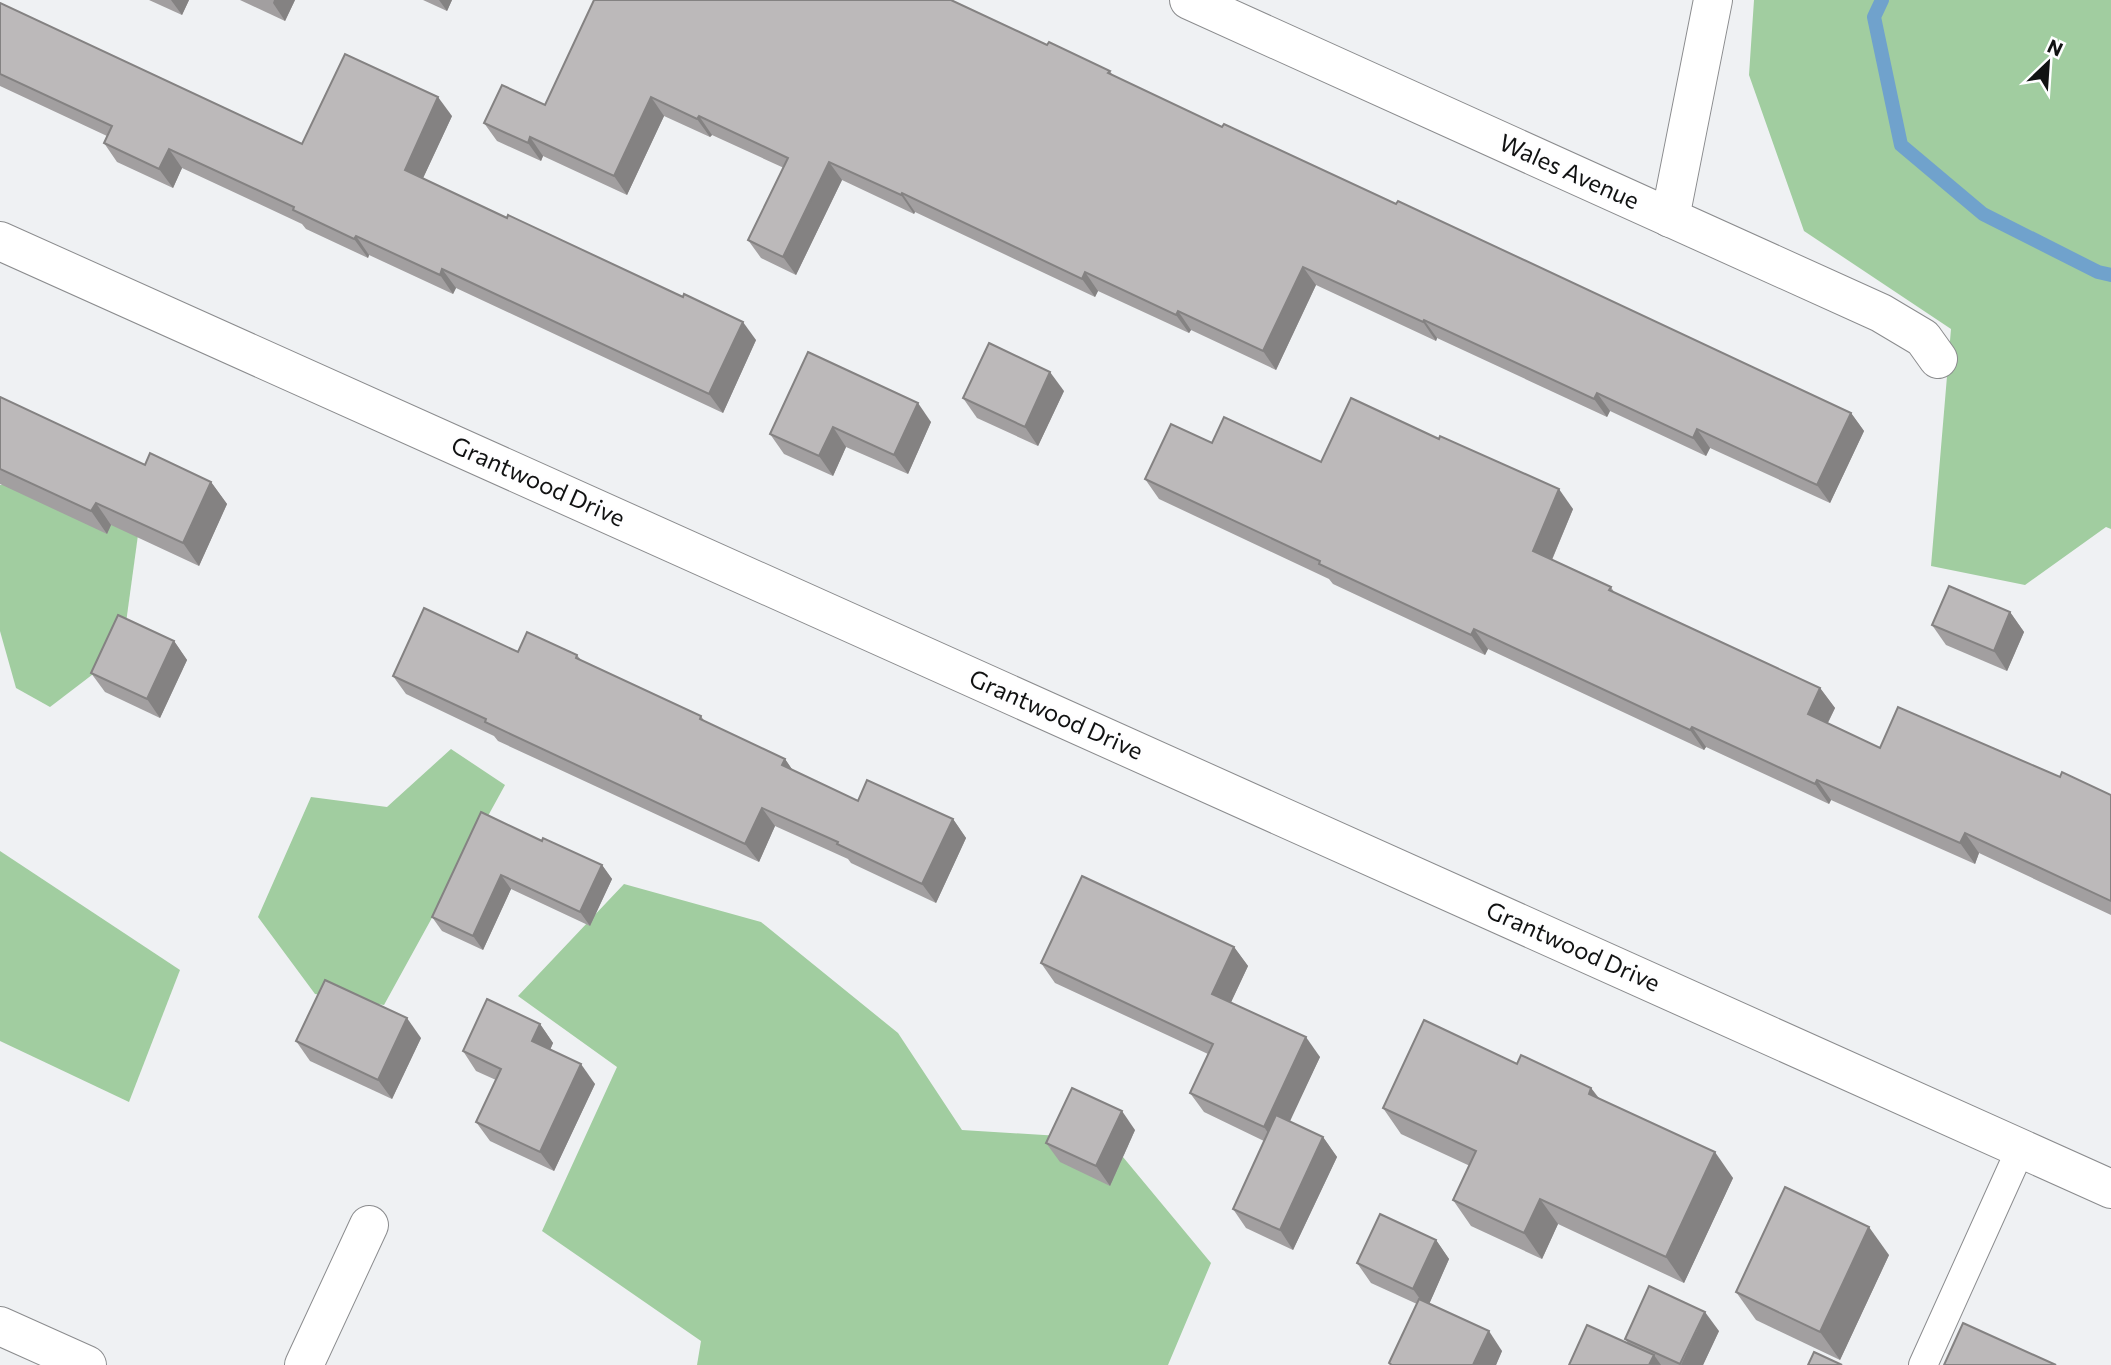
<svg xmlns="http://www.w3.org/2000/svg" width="2111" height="1365" viewBox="0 0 2111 1365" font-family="Commissioner,sans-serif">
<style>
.green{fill:#a1cda0}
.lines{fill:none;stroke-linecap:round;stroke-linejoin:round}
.stream{stroke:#70a2cc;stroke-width:14}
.service-casing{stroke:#8b8c8e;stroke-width:30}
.minor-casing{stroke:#8b8c8e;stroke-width:40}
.tertiary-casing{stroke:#8b8c8e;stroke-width:40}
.service{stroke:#fff;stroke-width:28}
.minor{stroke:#fff;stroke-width:38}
.tertiary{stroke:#fff;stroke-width:38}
.wall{fill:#a29fa0}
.shaded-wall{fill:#848282}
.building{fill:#bcb9ba;stroke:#848282;stroke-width:2}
.labels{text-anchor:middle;stroke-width:5;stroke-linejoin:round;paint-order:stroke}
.street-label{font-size:24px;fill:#111212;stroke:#fefeff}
</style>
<rect width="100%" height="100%" fill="#eff1f3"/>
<g class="green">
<polygon points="1754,0 2111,0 2111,529 2106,527 2025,585 1931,566 1951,329 1804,231 1749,75"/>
<polygon points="92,478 138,535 122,652 50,707 16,688 0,631 0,485"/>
<polygon points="451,749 505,785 384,1005 315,994 258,917 311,797 387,807"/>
<polygon points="0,851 180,970 129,1102 0,1041"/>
<polygon points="624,884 761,922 898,1033 962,1130 1108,1139 1211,1263 1168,1365 697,1365 701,1341 542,1231 617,1067 518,996"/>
</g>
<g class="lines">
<polyline class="stream" points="1882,0 1874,17 1901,145 1983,214 2098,272 2111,275"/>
<defs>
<polyline id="service" points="1923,1365 2021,1148"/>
<g id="minor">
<polyline points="1189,0 1881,313 1923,338 1938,359"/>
<polyline points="1670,218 1713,0"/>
<polyline points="0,1326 87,1365"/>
<polyline points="304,1365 369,1225"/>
</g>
<polyline id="tertiary" points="0,241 2111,1189"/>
</defs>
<use href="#service" class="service-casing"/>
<use href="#minor" class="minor-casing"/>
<use href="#tertiary" class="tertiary-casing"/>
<use href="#service" class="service"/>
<use href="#minor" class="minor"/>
<use href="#tertiary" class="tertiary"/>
</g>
<g class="wall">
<polygon points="149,0 189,0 182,15"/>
<polygon points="240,0 295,0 285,21"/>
<polygon points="423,0 452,0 447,11"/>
<polygon points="0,3 302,144 452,116 423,178 756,340 723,413 456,288 453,294 369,255 368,258 306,229 302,224 182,168 173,188 117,162 104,143 107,136 0,86"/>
<polygon points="1047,45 1110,71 1113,76 1222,127 1396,204 1851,413 1864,431 1830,503 1710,448 1706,456 1610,411 1607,417 1437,338 1436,341 1316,285 1276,370 1191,330 1189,333 1098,291 1095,297 915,212 914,214 842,180 796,275 761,258 748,240 784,168 712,135 710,137 664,116 627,195 543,156 541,161 497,141 484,123 545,105"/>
<polygon points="808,352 931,422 908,474 846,447 833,476 784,454 770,434"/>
<polygon points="1064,391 1038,446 977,418 963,398"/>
<polygon points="0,397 145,465 211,482 227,504 199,566 111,525 107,534 0,484"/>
<polygon points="1439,439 1573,509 1552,560 1611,587 1614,592 1820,688 1835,708 1828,723 1880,748 2060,777 2111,795 2111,915 1979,853 1975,864 1831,800 1829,804 1706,747 1704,750 1488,649 1485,655 1333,584 1329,579 1159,499 1145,479 1212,443 1321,462"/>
<polygon points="2010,612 2024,632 2007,671 1946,645 1932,625"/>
<polygon points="174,641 187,660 160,718 105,692 91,673"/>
<polygon points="518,652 577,655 581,660 701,716 705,722 785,759 793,771 858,801 953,819 966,838 936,903 851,863 848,859 775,826 759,862 498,741 494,736 406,694 393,676"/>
<polygon points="542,841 602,865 612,879 590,926 511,889 483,950 442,931 432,917"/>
<polygon points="1234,947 1248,966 1231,1002 1320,1057 1289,1121 1323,1137 1337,1157 1293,1250 1246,1228 1233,1209 1264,1141 1204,1112 1190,1093 1208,1054 1055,983 1041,963"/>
<polygon points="540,1024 553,1043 550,1050 595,1084 554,1171 490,1141 476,1122 496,1080 476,1071 463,1051"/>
<polygon points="421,1038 392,1099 310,1061 296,1041"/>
<polygon points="1517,1064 1591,1088 1599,1098 1733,1178 1684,1283 1558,1224 1542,1259 1471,1226 1453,1200 1470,1166 1401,1134 1383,1108"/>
<polygon points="1135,1130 1110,1186 1060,1162 1046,1143"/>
<polygon points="1436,1240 1449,1259 1429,1304 1502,1351 1496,1365 1390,1365 1389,1363 1417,1304 1371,1283 1357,1263"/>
<polygon points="1889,1255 1840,1360 1756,1320 1736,1292"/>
<polygon points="1719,1331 1703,1365 1569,1365 1628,1343 1625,1339"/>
</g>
<g class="shaded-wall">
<polygon points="171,0 189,0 182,15"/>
<polygon points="274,0 295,0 285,21 273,3"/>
<polygon points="439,0 452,0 447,11"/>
<polygon points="438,97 452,116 418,189 405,170"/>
<polygon points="651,97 664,116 627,195 614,176"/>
<polygon points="699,116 712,135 710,137 697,119"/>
<polygon points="530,137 543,156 541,161 528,143"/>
<polygon points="169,149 182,168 173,188 159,169"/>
<polygon points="829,162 842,180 796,275 783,257"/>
<polygon points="902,193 915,212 914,214 901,195"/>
<polygon points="356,236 369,255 368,258 354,239"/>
<polygon points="1303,267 1316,285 1276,370 1263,351"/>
<polygon points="442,269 456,288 453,294 440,275"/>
<polygon points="1085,272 1098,291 1095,297 1082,279"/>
<polygon points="1178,311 1191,330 1189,333 1176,315"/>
<polygon points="1424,320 1437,338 1436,341 1423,322"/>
<polygon points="743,322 756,340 723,413 709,394"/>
<polygon points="1050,372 1064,391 1038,446 1025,427"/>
<polygon points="1597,393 1610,411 1607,417 1594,399"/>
<polygon points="918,403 931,422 908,474 894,455"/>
<polygon points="1851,413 1864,431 1830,503 1817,485"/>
<polygon points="833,427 846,447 833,476 819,456"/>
<polygon points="1697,429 1710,448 1706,456 1693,438"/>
<polygon points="211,482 227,504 199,566 183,543"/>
<polygon points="1559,489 1573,509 1547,571 1533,551"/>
<polygon points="96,503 111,525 107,534 91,511"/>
<polygon points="2010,612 2024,632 2007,671 1994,651"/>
<polygon points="1474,629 1488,649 1485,655 1471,635"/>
<polygon points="174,641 187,660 160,718 147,699"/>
<polygon points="1820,688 1835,708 1822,734 1808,714"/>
<polygon points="1692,727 1706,747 1704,750 1690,730"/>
<polygon points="785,759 798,778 782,765"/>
<polygon points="1817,780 1831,800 1829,804 1815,784"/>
<polygon points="762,808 775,826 759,862 745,844"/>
<polygon points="953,819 966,838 936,903 922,884"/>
<polygon points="1965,833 1979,853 1975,864 1960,843"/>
<polygon points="602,865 612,879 590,926 580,912"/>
<polygon points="501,875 511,889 483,950 473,936"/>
<polygon points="1234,947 1248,966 1226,1013 1212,994"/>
<polygon points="407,1018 421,1038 392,1099 378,1080"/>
<polygon points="540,1024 553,1043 545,1061 532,1041"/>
<polygon points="1306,1037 1320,1057 1278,1147 1264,1127"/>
<polygon points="581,1064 595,1084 554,1171 540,1152"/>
<polygon points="1591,1088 1610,1114 1589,1094"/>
<polygon points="1122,1111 1135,1130 1110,1186 1096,1166"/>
<polygon points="1323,1137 1337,1157 1293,1250 1280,1230"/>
<polygon points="1715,1152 1733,1178 1684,1283 1666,1257"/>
<polygon points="1540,1199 1558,1224 1542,1259 1524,1233"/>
<polygon points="1869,1227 1889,1255 1840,1360 1820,1332"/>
<polygon points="1436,1240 1449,1259 1427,1309 1413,1289"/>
<polygon points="1705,1312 1719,1331 1703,1365 1681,1365"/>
<polygon points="1489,1331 1502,1351 1496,1365 1473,1365"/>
<polygon points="1654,1355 1661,1365 1649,1365"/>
</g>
<g class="building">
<polygon points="594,0 951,0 1047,45 1049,42 1110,71 1108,73 1222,127 1224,124 1396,204 1398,201 1851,413 1817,485 1697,429 1693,438 1597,393 1594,399 1424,320 1423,322 1303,267 1263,351 1178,311 1176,315 1085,272 1082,279 902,193 901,195 829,162 783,257 748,240 788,158 699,116 697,119 651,97 614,176 530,137 528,143 484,123 502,85 545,105"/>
<polygon points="0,3 302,144 345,54 438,97 405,170 507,218 508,215 683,297 684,294 743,322 709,394 442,269 440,275 356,236 354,239 293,210 294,207 169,149 159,169 104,143 112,126 0,74"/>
<polygon points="989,343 1050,372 1025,427 963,398"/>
<polygon points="808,352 918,403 894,455 833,427 819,456 770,434"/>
<polygon points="0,397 145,465 150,453 211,482 183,543 96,503 91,511 0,469"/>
<polygon points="1351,398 1439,439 1440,436 1559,489 1533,551 1611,587 1609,590 1820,688 1808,714 1880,748 1898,707 2060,777 2062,772 2111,795 2111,901 1965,833 1960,843 1817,780 1815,784 1692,727 1690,730 1474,629 1471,635 1319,564 1320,561 1145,479 1171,424 1212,443 1224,417 1321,462"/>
<polygon points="1949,586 2010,612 1994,651 1932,625"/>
<polygon points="424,608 518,652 527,632 577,655 576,658 701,716 700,719 785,759 782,765 858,801 867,780 953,819 922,884 837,844 838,842 762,808 745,844 485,722 486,719 393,676"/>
<polygon points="118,615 174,641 147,699 91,673"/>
<polygon points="481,812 542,841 543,838 602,865 580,912 501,875 473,936 432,917"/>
<polygon points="1082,876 1234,947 1212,994 1306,1037 1264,1127 1190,1093 1213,1044 1041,963"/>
<polygon points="325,980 407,1018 378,1080 296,1041"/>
<polygon points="487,999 540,1024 532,1041 581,1064 540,1152 476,1122 501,1069 463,1051"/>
<polygon points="1424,1020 1517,1064 1521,1055 1591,1088 1589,1094 1715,1152 1666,1257 1540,1199 1524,1233 1453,1200 1476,1151 1383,1108"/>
<polygon points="1072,1088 1122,1111 1096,1166 1046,1143"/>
<polygon points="1276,1115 1323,1137 1280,1230 1233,1209"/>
<polygon points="1785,1187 1869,1227 1820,1332 1736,1292"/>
<polygon points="1380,1214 1436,1240 1413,1289 1357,1263"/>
<polygon points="1649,1286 1705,1312 1680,1364 1625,1339"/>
<polygon points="1419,1299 1489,1331 1473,1365 1392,1365 1389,1363"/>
<polygon points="1963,1323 2056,1365 1944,1365"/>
<polygon points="1587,1325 1654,1355 1649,1365 1569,1365"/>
<polygon points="1814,1352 1842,1365 1808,1365"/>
</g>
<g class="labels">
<g class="street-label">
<text transform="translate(1569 172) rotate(24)" y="8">Wales Avenue</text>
<text transform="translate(538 482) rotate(24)" y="8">Grantwood Drive</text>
<text transform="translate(1056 715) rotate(24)" y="8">Grantwood Drive</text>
<text transform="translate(1573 947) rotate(24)" y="8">Grantwood Drive</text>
</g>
</g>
<g transform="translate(2048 63) rotate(25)" stroke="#fefeff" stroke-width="5" paint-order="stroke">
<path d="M0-5L12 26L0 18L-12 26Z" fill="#111212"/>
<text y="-10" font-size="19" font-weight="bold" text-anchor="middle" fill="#111212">N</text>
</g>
</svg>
